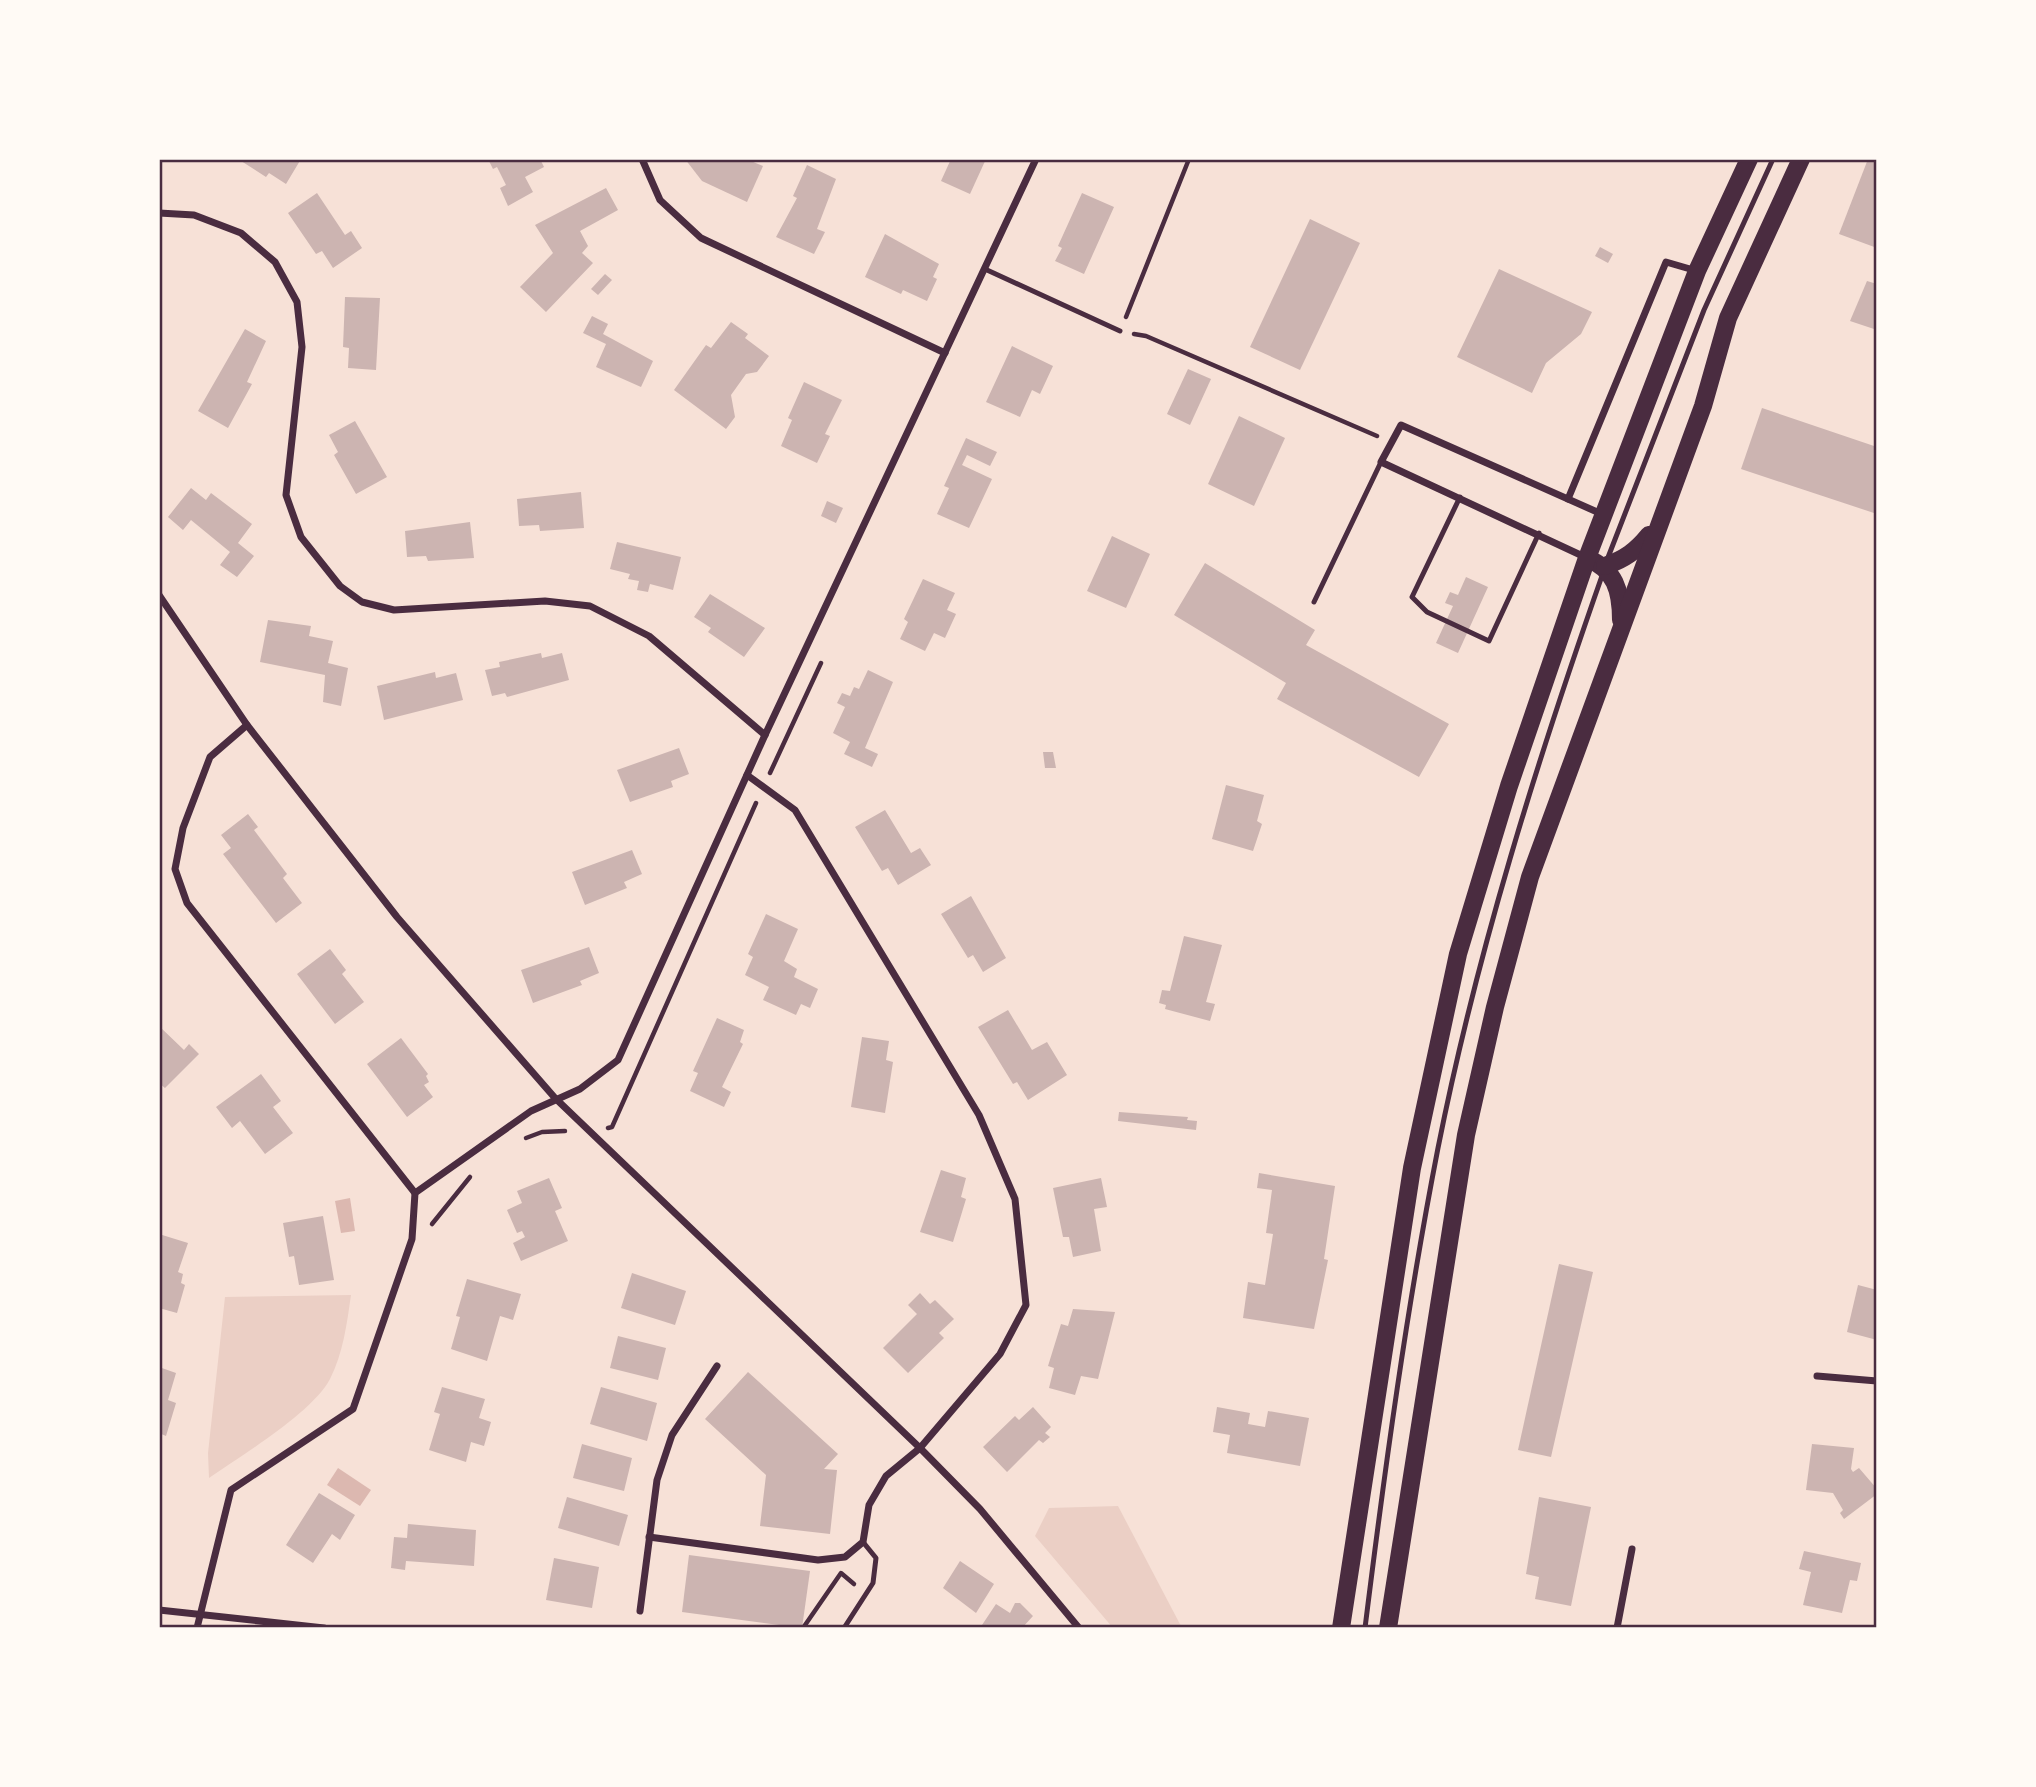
<svg xmlns="http://www.w3.org/2000/svg" width="2036" height="1787" viewBox="0 0 2036 1787" font-family="Cabin,sans-serif">
<style>
.green{fill:#ebcfc5}
.water{fill:#dcb8b0}
.building{fill:#ccb4b1}
.lines{fill:none;stroke-linecap:round;stroke-linejoin:round}
.path{stroke:#4a2c40;stroke-width:4.5}
.service{stroke:#4a2c40;stroke-width:5}
.minor{stroke:#4a2c40;stroke-width:7}
.primary{stroke:#4a2c40;stroke-width:18}
.neatline{fill:none;stroke:#4a2c40;stroke-width:2.5}
</style>
<rect width="100%" height="100%" fill="#f7e1d7"/>
<g class="green">
<path d="M351,1295C347,1323 343,1354 330,1379C312,1413 242,1455 209,1478L208,1453L225,1297Z"/>
<polygon points="1118,1506 1182,1628 1113,1628 1035,1536 1049,1508"/>
</g>
<g class="water">
<polygon points="350,1198 355,1231 341,1233 335,1201"/>
<polygon points="338,1468 371,1490 360,1506 327,1485"/>
</g>
<g class="building">
<polygon points="238,159 301,159 286,184 269,173 266,177"/>
<polygon points="488,159 540,159 544,167 525,177 533,192 508,206 500,188 506,185 497,167 493,169"/>
<polygon points="685,159 746,159 763,166 747,202 702,181"/>
<polygon points="951,159 986,159 970,194 941,181"/>
<polygon points="1868,159 1877,159 1877,248 1839,234"/>
<polygon points="807,165 836,179 817,229 825,232 814,254 776,237 797,198 793,196"/>
<polygon points="606,188 618,210 580,231 588,246 582,253 593,263 546,312 520,287 553,253 535,225"/>
<polygon points="317,193 345,235 351,231 362,248 333,268 322,251 316,254 288,213"/>
<polygon points="1082,193 1114,207 1084,274 1055,261 1062,248 1058,246"/>
<polygon points="1310,219 1360,243 1300,370 1250,347"/>
<polygon points="885,234 939,264 933,277 937,279 927,301 903,290 901,294 865,277"/>
<polygon points="1600,247 1613,254 1608,263 1595,256"/>
<polygon points="1499,269 1592,312 1581,334 1546,363 1532,393 1457,357"/>
<polygon points="605,274 612,280 598,295 591,289"/>
<polygon points="1867,281 1877,284 1877,330 1850,321"/>
<polygon points="345,297 380,298 376,370 348,368 349,348 343,347"/>
<polygon points="592,316 608,324 603,334 653,361 641,387 596,367 606,344 583,333"/>
<polygon points="731,322 748,334 745,338 769,356 757,372 746,374 731,395 735,417 726,429 674,390 706,345 711,348"/>
<polygon points="245,329 266,341 247,382 252,384 228,428 198,411"/>
<polygon points="1012,346 1053,366 1040,394 1032,390 1020,417 986,402"/>
<polygon points="1188,369 1211,379 1190,425 1167,414"/>
<polygon points="804,382 842,400 825,434 830,436 817,463 781,446 792,420 788,418"/>
<polygon points="1762,408 1877,447 1877,514 1741,469"/>
<polygon points="1239,416 1285,438 1254,506 1208,484"/>
<polygon points="355,421 387,477 356,494 334,455 338,452 329,435"/>
<polygon points="966,438 997,452 990,466 967,455 962,465 992,479 969,528 937,514 949,488 944,486"/>
<polygon points="191,488 206,500 211,493 252,524 238,543 254,556 237,577 220,565 230,552 191,520 183,530 168,517"/>
<polygon points="581,492 584,528 540,531 539,525 519,526 517,499"/>
<polygon points="827,501 843,508 836,523 821,516"/>
<polygon points="470,522 474,558 428,561 426,556 407,557 405,531"/>
<polygon points="1112,536 1150,554 1126,608 1087,591"/>
<polygon points="617,542 681,557 673,590 650,584 648,592 637,590 639,581 628,579 630,574 610,569"/>
<polygon points="1205,563 1315,630 1306,645 1449,724 1419,777 1277,699 1286,683 1174,615"/>
<polygon points="1466,577 1488,587 1458,653 1436,643 1453,606 1445,603 1450,592 1458,595"/>
<polygon points="923,579 955,593 947,610 956,614 945,638 934,633 925,651 900,639 908,622 904,619"/>
<polygon points="710,594 765,628 744,657 708,632 711,628 694,617"/>
<polygon points="268,620 311,626 309,636 333,641 328,663 348,668 341,706 323,702 325,675 260,662"/>
<polygon points="541,653 542,658 562,653 569,680 507,697 505,693 492,696 485,670 500,667 499,662"/>
<polygon points="868,670 893,682 865,748 878,754 872,767 844,754 850,742 833,733 845,707 837,703 842,693 850,696 854,687 859,689"/>
<polygon points="435,672 436,678 456,673 463,700 384,720 377,686"/>
<polygon points="679,748 689,774 671,781 673,787 630,802 617,770"/>
<polygon points="1043,752 1053,752 1056,768 1045,768"/>
<polygon points="1226,785 1264,795 1257,821 1262,824 1253,851 1212,839"/>
<polygon points="885,810 911,853 920,848 931,865 898,885 888,868 882,871 855,827"/>
<polygon points="248,814 258,827 254,830 287,874 283,878 302,903 276,923 223,854 231,848 221,835"/>
<polygon points="632,850 642,874 624,882 627,888 585,905 572,872"/>
<polygon points="971,896 1006,958 983,972 973,955 968,958 941,914"/>
<polygon points="766,914 798,929 784,961 797,969 794,977 818,989 810,1008 801,1004 796,1015 763,1000 769,987 745,975 753,957 748,954"/>
<polygon points="1184,936 1222,945 1206,1002 1215,1004 1210,1021 1165,1009 1166,1005 1159,1003 1162,990 1170,991"/>
<polygon points="589,947 599,973 580,981 582,985 533,1003 521,970"/>
<polygon points="330,949 346,970 342,974 364,1002 335,1024 297,974"/>
<polygon points="1008,1010 1032,1050 1047,1042 1067,1075 1028,1100 1017,1082 1013,1084 978,1027"/>
<polygon points="717,1018 744,1030 740,1042 743,1044 722,1087 731,1092 724,1107 690,1091 698,1073 693,1071"/>
<polygon points="159,1026 184,1050 189,1044 199,1054 165,1088 159,1083"/>
<polygon points="862,1037 889,1041 886,1060 893,1062 885,1113 851,1107"/>
<polygon points="401,1038 428,1074 426,1076 429,1082 424,1085 433,1097 407,1117 367,1064"/>
<polygon points="261,1074 281,1101 273,1107 293,1133 265,1154 240,1121 232,1128 216,1107"/>
<polygon points="1119,1112 1188,1117 1187,1120 1197,1121 1196,1130 1118,1121"/>
<polygon points="941,1170 966,1178 961,1197 966,1199 953,1242 920,1232"/>
<polygon points="1259,1173 1335,1186 1324,1259 1328,1260 1314,1329 1243,1318 1248,1282 1265,1285 1273,1234 1266,1233 1272,1190 1257,1188"/>
<polygon points="549,1178 562,1208 555,1211 568,1241 521,1261 513,1243 525,1237 522,1231 517,1233 507,1210 522,1203 517,1191"/>
<polygon points="1101,1178 1107,1207 1094,1209 1101,1251 1073,1257 1069,1237 1063,1237 1053,1188"/>
<polygon points="323,1216 334,1280 299,1285 294,1256 289,1257 283,1223"/>
<polygon points="159,1234 188,1243 178,1272 183,1274 181,1283 185,1285 177,1313 159,1308"/>
<polygon points="1559,1264 1593,1272 1551,1457 1518,1450"/>
<polygon points="632,1273 686,1291 675,1325 621,1308"/>
<polygon points="467,1279 521,1294 513,1320 500,1316 487,1361 451,1349 460,1317 456,1316"/>
<polygon points="1858,1285 1877,1290 1877,1340 1847,1332"/>
<polygon points="920,1293 930,1304 935,1300 954,1319 939,1333 944,1338 908,1373 883,1348 917,1314 908,1305"/>
<polygon points="1073,1309 1115,1312 1098,1379 1081,1376 1075,1395 1049,1388 1054,1368 1048,1366 1061,1324 1068,1326"/>
<polygon points="618,1336 666,1348 658,1380 610,1368"/>
<polygon points="159,1367 176,1373 168,1400 176,1403 166,1436 159,1433"/>
<polygon points="748,1372 838,1454 824,1469 837,1470 830,1534 760,1526 766,1475 705,1419"/>
<polygon points="442,1387 485,1399 479,1418 491,1422 484,1446 471,1442 466,1462 429,1450 440,1414 434,1412"/>
<polygon points="601,1387 657,1403 647,1441 590,1424"/>
<polygon points="1033,1407 1051,1427 1045,1433 1050,1437 1043,1443 1039,1440 1007,1472 983,1447 1015,1416 1019,1420"/>
<polygon points="1217,1407 1250,1413 1248,1424 1265,1427 1268,1411 1309,1418 1300,1466 1227,1453 1230,1435 1213,1432"/>
<polygon points="582,1444 632,1458 624,1491 573,1478"/>
<polygon points="1812,1444 1854,1448 1851,1469 1853,1472 1859,1468 1877,1489 1877,1494 1844,1519 1840,1513 1843,1510 1833,1493 1806,1490"/>
<polygon points="319,1493 355,1515 340,1540 332,1534 313,1563 286,1545"/>
<polygon points="567,1497 628,1515 619,1546 558,1528"/>
<polygon points="1539,1497 1591,1507 1571,1606 1535,1599 1539,1577 1526,1574"/>
<polygon points="408,1524 476,1530 474,1566 406,1561 405,1570 391,1568 394,1537 407,1538"/>
<polygon points="1804,1551 1861,1563 1857,1581 1850,1580 1842,1613 1803,1605 1811,1572 1799,1569"/>
<polygon points="689,1555 810,1571 802,1628 682,1612"/>
<polygon points="554,1558 599,1567 592,1608 546,1600"/>
<polygon points="960,1561 994,1584 976,1613 943,1588"/>
<polygon points="1015,1603 1020,1603 1033,1616 1022,1628 980,1628 996,1604 1010,1613"/>
</g>
<g class="lines">
<g class="path">
<polyline points="1126,317 1189,159"/>
<polyline points="1134,334 1146,336 1377,436"/>
<polyline points="770,773 821,663"/>
<polyline points="608,1128 612,1127 756,803"/>
<polyline points="526,1138 542,1132 565,1131"/>
<polyline points="432,1224 470,1177"/>
<polyline points="803,1628 841,1573 854,1584"/>
</g>
<g class="service">
<polyline points="987,270 1120,331"/>
<polyline points="1460,497 1412,597 1427,612 1489,641 1539,533"/>
<polyline points="1607,560 1704,310 1773,159"/>
<polyline points="1314,602 1381,462"/>
<polyline points="844,1628 873,1583 876,1558 863,1542"/>
<path d="M1365,1628C1385,1467 1407,1307 1438,1148C1477,952 1537,761 1603,573"/>
</g>
<g class="minor">
<polyline points="642,159 660,200 701,238 945,353"/>
<polyline points="159,213 194,215 241,233 275,262 297,302 302,347 286,495 301,537 340,586 362,602 394,610 545,601 590,606 649,636 765,735"/>
<polyline points="1568,499 1666,262 1697,271"/>
<polyline points="1587,558 1381,462 1401,425 1604,515"/>
<polyline points="159,595 247,725 397,917 555,1098 920,1448 980,1509 1079,1628"/>
<polyline points="247,725 210,757 183,828 175,869 187,903 415,1193"/>
<polyline points="1817,1376 1877,1381"/>
<polyline points="649,1537 818,1560 845,1557 863,1542 869,1505 886,1476 920,1448 1000,1354 1026,1305 1015,1199 979,1115 795,810 747,775"/>
<polyline points="159,1610 324,1628"/>
<polyline points="640,1611 657,1480 672,1435 717,1366"/>
<polyline points="197,1628 231,1490 353,1409 412,1239 415,1193 531,1111 580,1089 618,1060 765,735 1036,159"/>
<polyline points="1617,1628 1632,1549"/>
</g>
<g class="primary">
<path d="M1587,558C1615,570 1621,590 1621,620"/>
<path d="M1605,566C1625,559 1636,551 1649,535"/>
<polyline points="1341,1628 1412,1168 1458,954 1509,786 1587,558 1697,271 1749,159"/>
<polyline points="1388,1628 1466,1135 1495,1007 1530,877 1703,406 1728,318 1801,159"/>
</g>
</g>
<rect width="2036" height="1787" fill="none" stroke="#fffaf5" stroke-width="322"/>
<rect x="161" y="161" width="1714" height="1465" class="neatline"/>
</svg>
